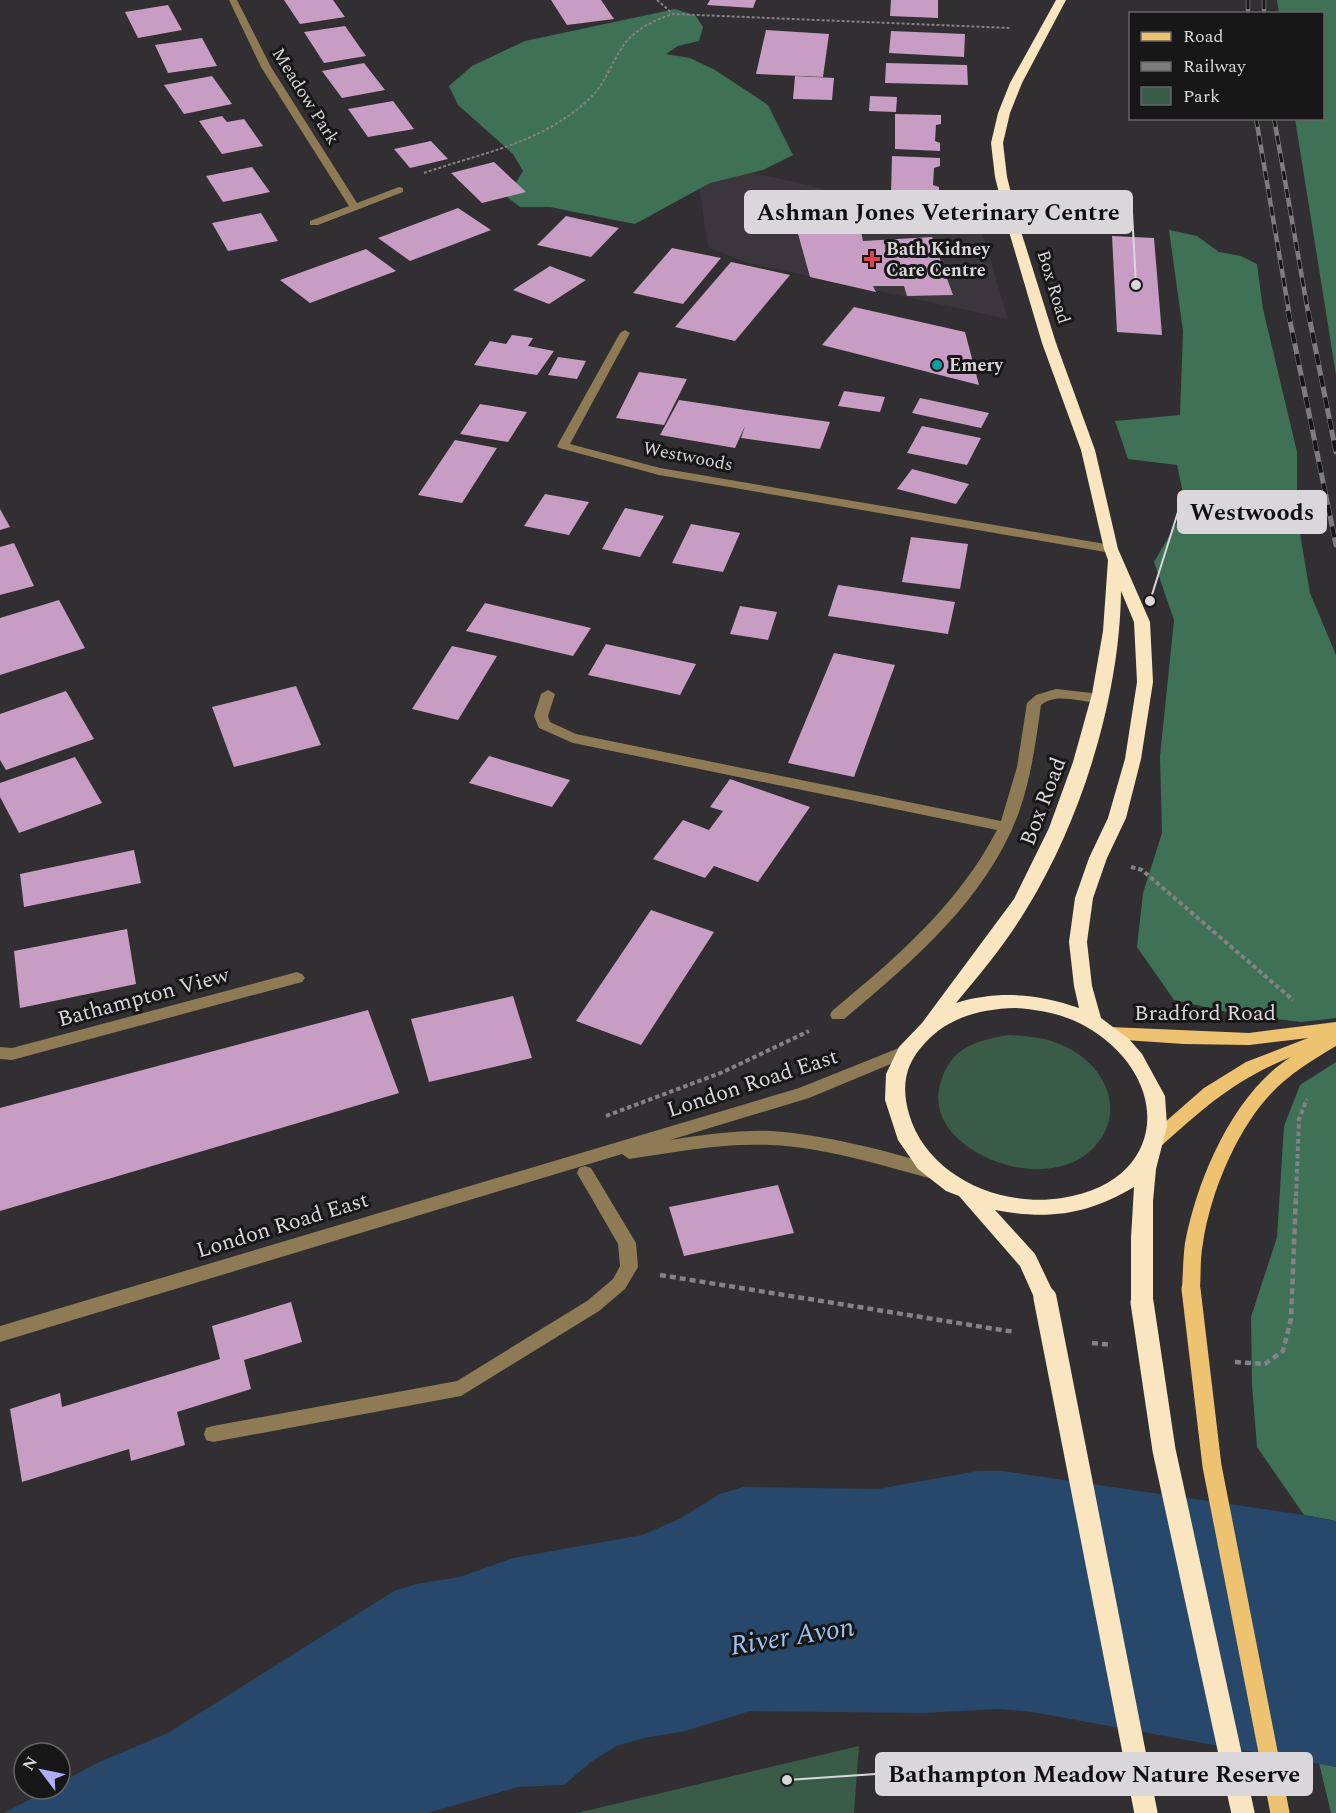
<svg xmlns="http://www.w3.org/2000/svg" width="1336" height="1813" viewBox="0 0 1336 1813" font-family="Spectral,serif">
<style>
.built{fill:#3b353c}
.green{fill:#395b47}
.forest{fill:#3e7155}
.water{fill:#27476b}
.building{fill:#c89dc3}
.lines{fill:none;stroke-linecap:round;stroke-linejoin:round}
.path-far2{stroke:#848284;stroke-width:2;stroke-dasharray:3 2;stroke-linecap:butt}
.path-far1{stroke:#848284;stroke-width:4;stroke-dasharray:4.5 3;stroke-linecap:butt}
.path{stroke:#848284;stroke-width:4.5;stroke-dasharray:6 4;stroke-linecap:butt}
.minor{fill:#8e7a54;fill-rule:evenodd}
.major{fill:#edc371;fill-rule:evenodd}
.highway{fill:#f9e6c1;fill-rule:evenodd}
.rail-far1-casing{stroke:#7e7c7e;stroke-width:4.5}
.rail-casing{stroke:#7e7c7e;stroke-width:5}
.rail-far1{stroke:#181718;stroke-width:3;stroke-dasharray:9;stroke-linecap:butt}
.rail{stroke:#181718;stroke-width:4;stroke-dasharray:11;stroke-linecap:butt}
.major-bridge{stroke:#edc371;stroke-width:19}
.highway-bridge{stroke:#f9e6c1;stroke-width:23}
.health-dot{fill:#e0444e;stroke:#181718;stroke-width:2}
.culture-dot{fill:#0f9aa8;stroke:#181718;stroke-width:2}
.labels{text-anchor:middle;stroke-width:6;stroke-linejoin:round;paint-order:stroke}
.far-street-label{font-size:18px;fill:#d9d7d9;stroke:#181718}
.far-poi-label{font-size:18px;font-weight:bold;fill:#d9d7d9;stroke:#181718;text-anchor:start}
.street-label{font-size:22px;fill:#d9d7d9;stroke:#181718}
.near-water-label{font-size:28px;font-style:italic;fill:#9ac3f3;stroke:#181718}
.leader{fill:none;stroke:#d9d7d9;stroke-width:2}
.callout-dot{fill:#d9d7d9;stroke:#181718;stroke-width:2}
.callout{fill:#d9d7d9;stroke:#d9d7d9;stroke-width:2}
.callout-label{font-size:24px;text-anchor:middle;font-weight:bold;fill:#111}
</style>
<rect width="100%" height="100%" fill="#312f31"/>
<polygon class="built" points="743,171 800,183 853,198 974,205 1008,319 744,262 708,247 698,180"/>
<g class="green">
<path d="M1008,1035C1027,1036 1045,1037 1062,1045C1108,1065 1130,1117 1088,1153C1075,1164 1058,1168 1042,1169C997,1172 923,1136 941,1081C945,1069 951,1058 961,1051C975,1041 992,1038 1008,1035Z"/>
<polygon points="859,1746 854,1813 577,1813"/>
</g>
<g class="forest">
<polygon points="1277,0 1336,0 1336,375 1295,119 1322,118 1322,14 1279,13"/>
<polygon points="675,9 696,16 703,27 699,41 678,46 666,54 690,58 715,70 768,105 793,155 763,170 710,183 635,224 550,207 520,207 507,197 523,171 513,154 458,105 449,86 472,66 525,41"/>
<polygon points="1169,230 1197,236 1219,252 1241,256 1257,264 1263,309 1297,452 1297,516 1310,593 1336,655 1336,1018 1301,1022 1236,1014 1174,1000 1137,947 1143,893 1162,833 1160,756 1174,620 1154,562 1186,507 1177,465 1128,459 1115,421 1180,415 1183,331"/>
<polygon points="1336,1062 1336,1521 1304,1515 1257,1447 1252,1385 1251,1317 1277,1237 1284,1126 1300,1085"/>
<polygon points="1319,1763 1336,1767 1336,1813 1331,1813"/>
</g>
<polygon class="water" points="977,1471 1003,1471 1304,1515 1336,1521 1336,1767 1032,1712 998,1709 923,1713 750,1711 685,1731 644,1738 616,1746 591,1762 564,1785 518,1787 428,1813 4,1813 49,1789 60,1789 60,1783 97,1763 168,1733 394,1591 416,1584 460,1577 513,1558 642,1535 679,1519 720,1494 743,1487 878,1489"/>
<g class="building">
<polygon points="284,0 333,0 345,17 300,24"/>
<polygon points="551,0 601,0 614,19 567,25"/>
<polygon points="710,0 756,0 753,8 707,5"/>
<polygon points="891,0 938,0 938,18 890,16"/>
<polygon points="168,5 182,30 138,38 125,12"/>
<polygon points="345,26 366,56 324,63 304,32"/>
<polygon points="766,30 829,34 823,77 756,74"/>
<polygon points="891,31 965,34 964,57 889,53"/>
<polygon points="202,38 217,66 168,73 155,45"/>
<polygon points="364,63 385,90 342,98 322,71"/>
<polygon points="886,63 967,65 968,85 885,83"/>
<polygon points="212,76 232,104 184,114 164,85"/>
<polygon points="795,76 834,78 832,100 793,99"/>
<polygon points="870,96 897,97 896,112 869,111"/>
<polygon points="393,101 414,129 368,137 348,109"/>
<polygon points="895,114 941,115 941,124 936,125 935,141 940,143 940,151 895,149"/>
<polygon points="222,116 227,122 244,119 263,146 222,154 199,121"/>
<polygon points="431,141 448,159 410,168 394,149"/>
<polygon points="892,156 940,158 940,166 934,168 933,185 939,187 939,196 891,194"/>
<polygon points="494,162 526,192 482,203 451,173"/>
<polygon points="252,167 270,192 223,202 206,176"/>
<polygon points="787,194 856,209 863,241 932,237 953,295 907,296 904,286 873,286 876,292 810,277"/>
<polygon points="458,208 491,230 410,261 378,238"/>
<polygon points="261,213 278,241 228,251 212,223"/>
<polygon points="566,216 619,228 591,257 537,245"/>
<polygon points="1112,236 1154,238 1162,335 1117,332"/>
<polygon points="672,248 721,258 683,304 633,293"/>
<polygon points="366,249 396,271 310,303 280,280"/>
<polygon points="731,262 790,275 735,341 675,327"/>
<polygon points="550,266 586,280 549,304 513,290"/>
<polygon points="854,307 965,332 979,385 822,345"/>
<polygon points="512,335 533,338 528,346 554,351 537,375 474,365 490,341 506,344"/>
<polygon points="558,357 586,361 577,379 548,375"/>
<polygon points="639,372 687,379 664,425 616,418"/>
<polygon points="844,391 885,397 880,412 838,406"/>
<polygon points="920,398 989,413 981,428 912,413"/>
<polygon points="679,400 752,411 830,422 820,449 741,438 745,426 735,448 660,435"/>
<polygon points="480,404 527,412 508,442 460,434"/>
<polygon points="922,426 981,438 967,465 907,453"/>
<polygon points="455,440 497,448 462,503 418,495"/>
<polygon points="912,469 969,484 956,504 897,489"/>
<polygon points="545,494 589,502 569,535 524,526"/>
<polygon points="625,508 664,516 640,557 602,549"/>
<polygon points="0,509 10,527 0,530"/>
<polygon points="691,524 740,533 723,572 672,563"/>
<polygon points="911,537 968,544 960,589 902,582"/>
<polygon points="14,543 34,586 0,595 0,547"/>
<polygon points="838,585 955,602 948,634 828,616"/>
<polygon points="59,600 85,648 0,675 0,618"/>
<polygon points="485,603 591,628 573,656 466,631"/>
<polygon points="740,606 777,612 768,640 730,634"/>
<polygon points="606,644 696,664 680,695 588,675"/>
<polygon points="452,646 497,656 458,720 412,709"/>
<polygon points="834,653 895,665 854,777 788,763"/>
<polygon points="296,686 321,745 234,767 212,707"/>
<polygon points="66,691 94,739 6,770 0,760 0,714"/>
<polygon points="489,756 570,780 552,807 469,783"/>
<polygon points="75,757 102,803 19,833 0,797 0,783"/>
<polygon points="730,779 810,807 758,882 714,866 705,878 653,859 683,820 709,830 723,811 710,807"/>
<polygon points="134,850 141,883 24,907 20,874"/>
<polygon points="651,910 714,932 641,1045 576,1021"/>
<polygon points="127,929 136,984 20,1008 14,951"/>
<polygon points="513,996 532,1058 429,1082 411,1019"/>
<polygon points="368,1010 399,1093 0,1211 0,1108"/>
<polygon points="778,1185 794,1233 684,1256 669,1207"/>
<polygon points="291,1302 302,1342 244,1360 251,1389 177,1412 185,1445 131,1461 129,1449 22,1482 10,1409 60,1393 62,1407 220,1359 212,1326"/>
</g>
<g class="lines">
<g class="path-far2">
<polyline points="657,0 673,14 1010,28"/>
<path d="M424,173C478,154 533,145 579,108C605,87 605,75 621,49C632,31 653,20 673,14"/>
</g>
<g class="path-far1">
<polyline points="1131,867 1142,870 1293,1000"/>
<polyline points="606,1116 723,1072 809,1031"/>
<polyline points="1296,1196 1299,1119 1307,1099"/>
</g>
<g class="path">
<polyline points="660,1275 1014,1332"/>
<polyline points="1092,1343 1112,1345"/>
<polyline points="1235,1362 1265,1364 1283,1351 1291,1319 1296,1194"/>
</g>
<g class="minor">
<polygon points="229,0 237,0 271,67 357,203 399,187 403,188 403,192 318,225 310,225 310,221 349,206 261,67"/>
<polygon points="625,330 630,333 570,444 660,468 1111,545 1117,549 1111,553 659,475 559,448 557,446 620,333"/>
<path d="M1056,689L1101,694L1108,698C1096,711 1061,688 1041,705C1036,741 1031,778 1019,812C987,899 912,962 844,1019H832L830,1015L832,1011C896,958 958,905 997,830L573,743L539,728L534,716L541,694L548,690L555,694L548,716L550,722L576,734L1001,821L1017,767L1027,703L1036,695Z"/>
<polygon points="297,972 302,974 305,978 302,982 12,1060 0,1059 0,1047 12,1048"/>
<path d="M904,1046L910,1048L912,1052L910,1056L809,1098L670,1140C703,1135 738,1130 771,1131C822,1134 894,1152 942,1168L944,1173L942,1178L936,1180C884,1166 824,1147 770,1145C723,1143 675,1152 629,1159L622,1154L0,1342V1326L799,1088Z"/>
<polygon points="585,1166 591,1168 636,1243 638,1267 625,1289 599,1311 461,1396 213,1442 206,1440 204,1434 206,1428 213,1426 457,1381 587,1301 613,1279 620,1266 618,1244 577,1173 579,1168"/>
</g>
<path class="major" d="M1336,1022V1046C1311,1061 1286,1076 1267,1098C1235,1134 1210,1195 1203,1243C1200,1258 1201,1274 1200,1289L1197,1294L1191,1297L1185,1294L1182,1289C1183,1274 1183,1258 1185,1243C1197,1179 1234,1092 1291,1057C1234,1080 1205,1107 1160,1147L1154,1149L1148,1147L1146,1142L1148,1137L1204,1088L1246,1062L1308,1038L1249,1045L1184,1044L1110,1039L1104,1037L1102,1033L1104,1029L1110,1027L1249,1033Z"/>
<path class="highway" d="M1056,0H1066L1022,83L1010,113L1003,143L1007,177L1019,225L1056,343L1095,450L1118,549L1150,622L1153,682L1141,759L1126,818L1107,858L1093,898L1087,942L1092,986L1101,1018L1129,1039L1142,1054L1165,1096L1167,1126L1156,1169L1153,1201V1302L1150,1308L1142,1311L1134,1308L1131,1302V1238L1134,1187C1087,1215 1048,1220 995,1210L1035,1254L1056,1298L1053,1304L1045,1307L1037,1304L1020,1266L959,1196L946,1191L918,1169L898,1140L885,1100L886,1074L899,1047L922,1023L1014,899L1049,828L1073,762L1092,694L1103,631L1108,560L1104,549L1081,450L1042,343L1007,225L995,177L991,143L998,113L1010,83ZM1121,591L1134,622L1137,682L1125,759L1108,818L1089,858L1075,898L1069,942L1074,986L1079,1008C1038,994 999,990 956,1003C981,973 1007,942 1027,908C1082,819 1120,695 1121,591ZM1015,1008C1040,1010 1063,1014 1085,1026C1173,1076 1170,1181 1062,1198C1000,1208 927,1176 909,1114C901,1086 905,1064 925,1043C949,1017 980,1009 1015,1008Z"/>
<defs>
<g id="rail-far1">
<polyline points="1248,0 1248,14"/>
<polyline points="1264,0 1264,14"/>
<polyline points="1256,118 1289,312"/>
<polyline points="1274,118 1308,312"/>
</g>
<g id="rail">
<polyline points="1288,311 1336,545"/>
<polyline points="1308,311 1336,452"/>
</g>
</defs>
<use href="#rail-far1" class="rail-far1-casing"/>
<use href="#rail" class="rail-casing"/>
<use href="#rail-far1" class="rail-far1"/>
<use href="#rail" class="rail"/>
<polyline class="major-bridge" points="1191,1289 1212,1466 1280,1813"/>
<g class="highway-bridge">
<polyline points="1045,1298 1146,1813"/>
<polyline points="1142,1302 1164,1450 1243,1813"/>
</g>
</g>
<path class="health-dot" d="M869 250h6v6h6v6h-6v6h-6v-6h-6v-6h6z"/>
<circle class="culture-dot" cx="937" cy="365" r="6"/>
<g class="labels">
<g class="far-street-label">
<text transform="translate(306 96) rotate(58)" y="6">Meadow Park</text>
<text transform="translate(1054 287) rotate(73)" y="6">Box Road</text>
<text transform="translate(688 456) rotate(11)" y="6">Westwoods</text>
</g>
<g class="far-poi-label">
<text x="886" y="255">Bath Kidney<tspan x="886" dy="21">Care Centre</tspan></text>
<text x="949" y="371">Emery</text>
</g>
<g class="street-label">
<text transform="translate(1042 801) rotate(-69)" y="8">Box Road</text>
<text transform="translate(143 996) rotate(-15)" y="8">Bathampton View</text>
<text x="1205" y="1020">Bradford Road</text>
<text transform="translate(752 1082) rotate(-18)" y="8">London Road East</text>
<text transform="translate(282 1224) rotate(-17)" y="8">London Road East</text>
</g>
<g class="near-water-label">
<text transform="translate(792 1635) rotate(-9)" y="10">River Avon</text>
</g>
</g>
<path class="leader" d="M1136 285L1132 212M1150 601L1178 512M787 1780L876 1774"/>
<g class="callout-dot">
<circle cx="1136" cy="285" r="6"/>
<circle cx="1150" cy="601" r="6"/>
<circle cx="787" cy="1780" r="6"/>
</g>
<g class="callout">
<rect x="745" y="191" width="387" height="42" rx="6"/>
<rect x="1178" y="491" width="148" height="42" rx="6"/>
<rect x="876" y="1753" width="436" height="42" rx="6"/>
</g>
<g class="callout-label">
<text x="938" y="220">Ashman Jones Veterinary Centre</text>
<text x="1252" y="520">Westwoods</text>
<text x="1094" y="1782">Bathampton Meadow Nature Reserve</text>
</g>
<rect x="1129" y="12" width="195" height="108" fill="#181718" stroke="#656465" stroke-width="1.5"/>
<rect x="1141" y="32" width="30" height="9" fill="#edc371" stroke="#656465" stroke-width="1.5"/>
<text x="1183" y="42" font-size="18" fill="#d9d7d9">Road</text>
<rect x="1141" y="62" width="30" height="9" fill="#7e7c7e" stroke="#656465" stroke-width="1.5"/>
<text x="1183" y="72" font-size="18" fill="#d9d7d9">Railway</text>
<rect x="1141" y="87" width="30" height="18" fill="#395b47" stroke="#656465" stroke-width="1.5"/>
<text x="1183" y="102" font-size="18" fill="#d9d7d9">Park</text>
<g transform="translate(42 1771) rotate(302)"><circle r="28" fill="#181718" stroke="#656465" stroke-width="1.5"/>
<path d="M0-4.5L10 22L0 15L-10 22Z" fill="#afaefa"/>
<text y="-9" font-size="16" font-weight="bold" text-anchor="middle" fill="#d9d7d9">N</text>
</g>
</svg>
